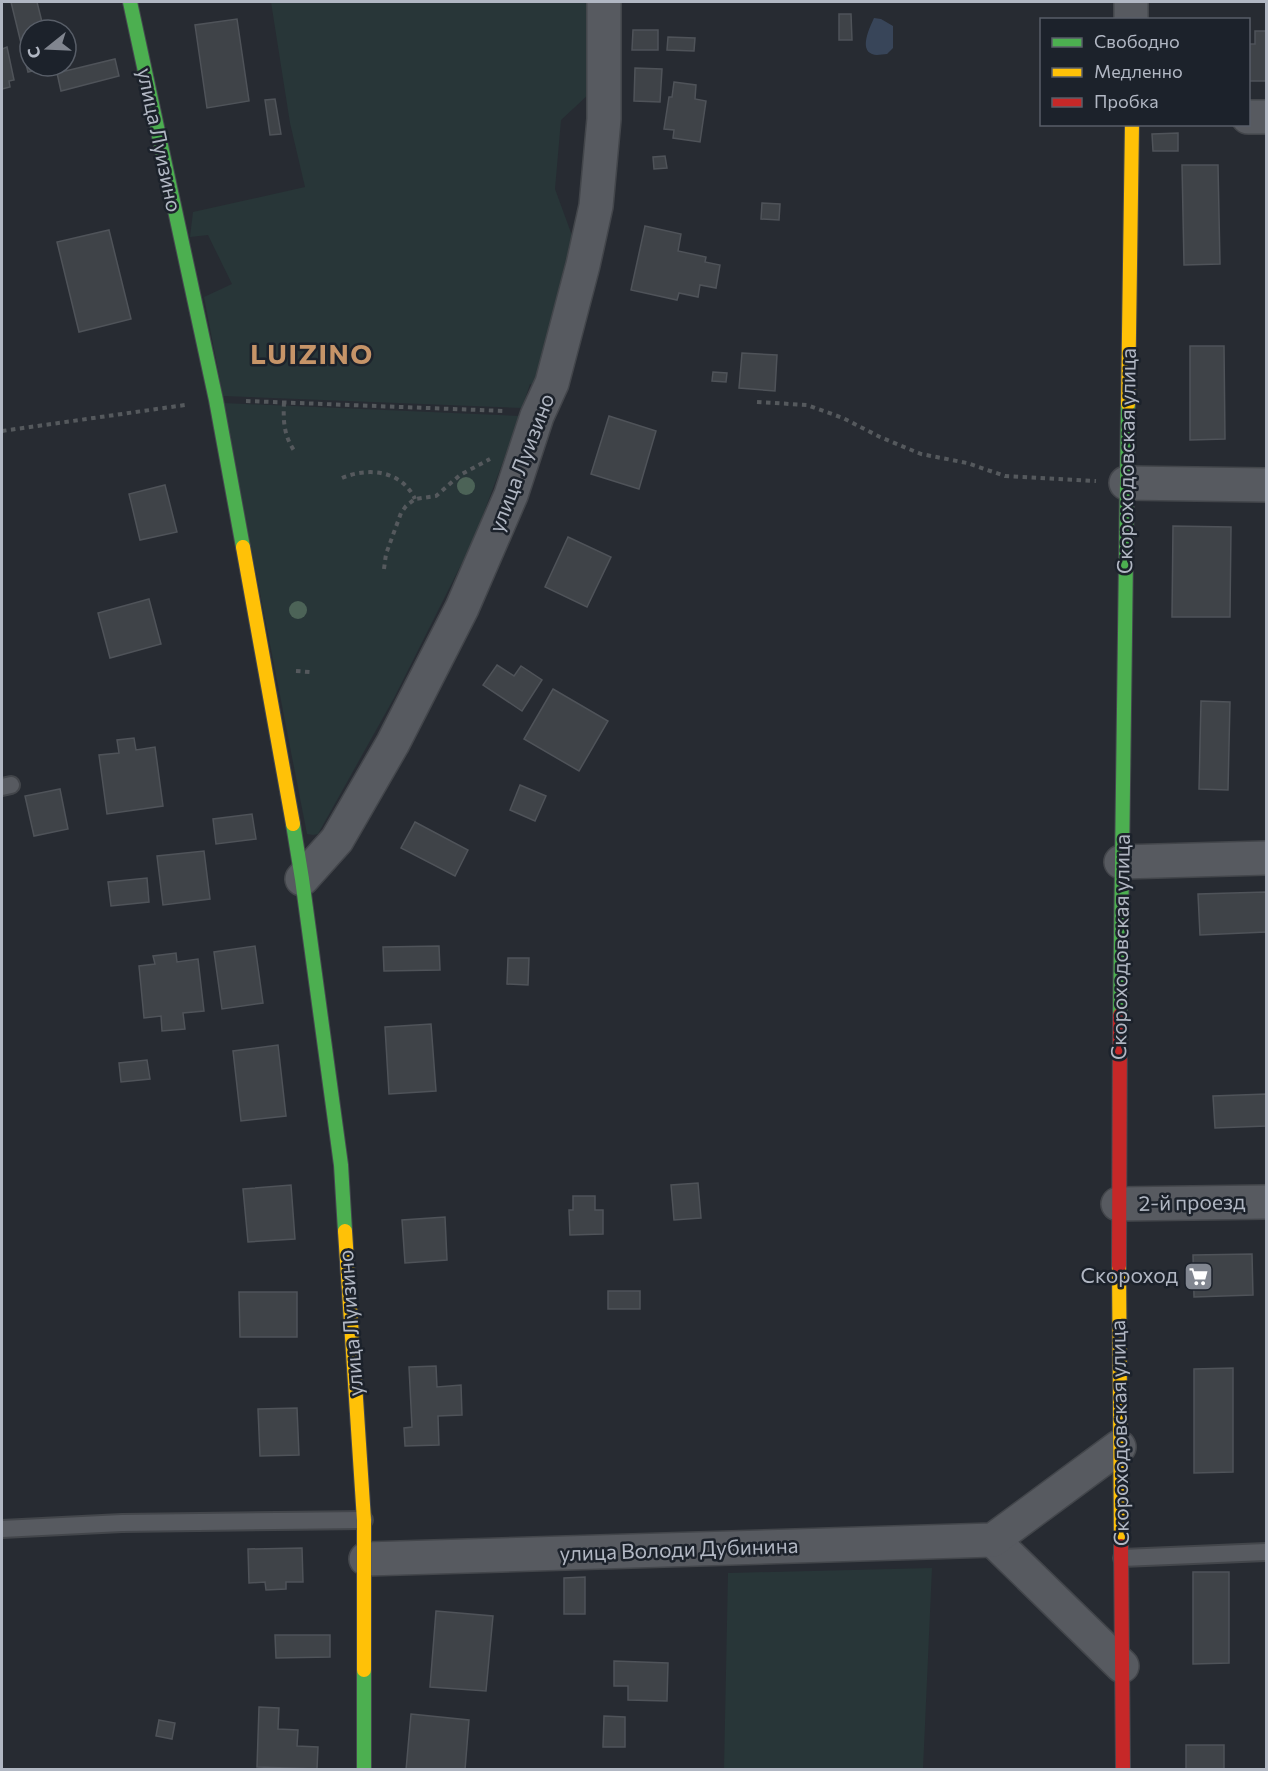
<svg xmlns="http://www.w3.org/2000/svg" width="1268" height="1771" viewBox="0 0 1268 1771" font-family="Commissioner,sans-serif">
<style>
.green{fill:#283638}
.water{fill:#384559}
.building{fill:#3f4348;stroke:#4f5359;stroke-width:1.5}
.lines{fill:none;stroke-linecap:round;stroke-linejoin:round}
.lane-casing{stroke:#43464b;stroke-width:20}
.street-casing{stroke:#43464b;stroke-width:36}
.fast-casing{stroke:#45484f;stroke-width:16}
.slow-casing{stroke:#45484f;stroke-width:16}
.jam-casing{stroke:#45484f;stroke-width:16}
.path{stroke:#55595d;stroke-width:4;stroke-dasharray:4.5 4.5;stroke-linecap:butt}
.lane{stroke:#575a60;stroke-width:16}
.street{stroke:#575a60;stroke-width:33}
.fast{stroke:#4caf50;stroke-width:14}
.slow{stroke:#ffc107;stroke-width:14}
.jam{stroke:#c62828;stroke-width:14}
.tree{fill:#4c6357}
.labels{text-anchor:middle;stroke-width:5;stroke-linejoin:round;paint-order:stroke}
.street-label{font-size:21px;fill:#b1b7c3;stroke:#1c222b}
.poi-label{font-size:21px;fill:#b1b7c3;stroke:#1c222b;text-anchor:end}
.district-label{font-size:27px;font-weight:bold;letter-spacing:1.5px;fill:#c69468;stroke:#1c222b}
</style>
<rect width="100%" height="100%" fill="#272b32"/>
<g class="green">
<polygon points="271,2 589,2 589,94 561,120 555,189 574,241 535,386 530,384 522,408 223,396 204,297 232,284 208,235 190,237 193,212 305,187 290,123"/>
<polygon points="223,403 520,416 474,539 394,698 318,834 313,835 307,834"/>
<polygon points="932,1568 923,1769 724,1769 728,1573"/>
</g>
<path class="water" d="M874,18L881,19L893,26V48L887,54C882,54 877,56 872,54C859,49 870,27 874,18Z"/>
<g class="building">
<polygon points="11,2 37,2 44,30 30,30 30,66 52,66 28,72"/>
<polygon points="839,14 851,14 852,40 839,40"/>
<polygon points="237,19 249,101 207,108 195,25"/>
<polygon points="633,30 658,30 658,50 632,50"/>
<polygon points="1255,31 1266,31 1266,81 1248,81 1248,44 1255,44"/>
<polygon points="668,37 695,38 694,51 667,50"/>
<polygon points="7,47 14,80 9,81 10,87 2,89 2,49"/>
<polygon points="115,59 119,76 61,91 57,73"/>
<polygon points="635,68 662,69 660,102 634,101"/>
<polygon points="674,82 696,85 695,99 706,101 700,142 673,138 674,130 664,129 669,97 672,97"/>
<polygon points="275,99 281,134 270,135 265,100"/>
<polygon points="1178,133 1178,151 1153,151 1152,134"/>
<polygon points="665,156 667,168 654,169 653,157"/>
<polygon points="1182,165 1218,165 1220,264 1184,265"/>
<polygon points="762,203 780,204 779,220 761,219"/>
<polygon points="645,226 681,234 678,251 706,257 705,262 720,265 716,288 700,285 698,297 679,293 677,300 631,290"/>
<polygon points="109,230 131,319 79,332 57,242"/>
<polygon points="1190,346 1224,346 1225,439 1190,440"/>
<polygon points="742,353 777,355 775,391 739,388"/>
<polygon points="713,372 727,373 726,382 712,381"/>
<polygon points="609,416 656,431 639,489 591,474"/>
<polygon points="165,485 177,532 140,540 129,494"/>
<polygon points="1173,526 1231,527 1230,617 1172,617"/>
<polygon points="568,537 611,557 587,607 545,587"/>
<polygon points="149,599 161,644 110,658 98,613"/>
<polygon points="497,665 514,676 521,666 542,680 522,711 483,685"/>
<polygon points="553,689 608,721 579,771 524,739"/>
<polygon points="1201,701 1230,702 1228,790 1199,789"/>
<polygon points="134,738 136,750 155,747 163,806 107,814 99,755 119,753 117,740"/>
<polygon points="520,785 546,796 535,821 510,810"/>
<polygon points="60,789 68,829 34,836 25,796"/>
<polygon points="252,814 256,839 216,844 213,819"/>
<polygon points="415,822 468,850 455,876 401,848"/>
<polygon points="204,851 210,899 163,905 157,856"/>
<polygon points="147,878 149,902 111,906 108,882"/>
<polygon points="1266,892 1266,932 1200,935 1198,894"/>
<polygon points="255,946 263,1003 222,1009 214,952"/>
<polygon points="439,946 440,970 384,971 383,947"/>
<polygon points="176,953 177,962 198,959 204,1011 183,1013 185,1029 162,1031 161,1016 144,1018 139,966 155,964 153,956"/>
<polygon points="508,958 529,958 528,985 507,984"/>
<polygon points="431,1024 436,1091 389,1094 385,1027"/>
<polygon points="278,1045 286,1116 241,1121 233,1051"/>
<polygon points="147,1060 150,1079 121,1082 119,1063"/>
<polygon points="1266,1094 1266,1126 1215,1128 1213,1096"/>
<polygon points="698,1183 701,1218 674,1220 671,1185"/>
<polygon points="291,1185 295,1239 248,1242 243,1189"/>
<polygon points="573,1196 595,1196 595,1210 603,1210 603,1234 570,1235 569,1210 573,1210"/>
<polygon points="445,1217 447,1260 405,1263 402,1220"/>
<polygon points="1252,1254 1253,1295 1194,1297 1193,1255"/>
<rect x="608" y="1291" width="32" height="18"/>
<polygon points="239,1292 297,1292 297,1337 240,1337"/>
<polygon points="436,1366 437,1387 461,1385 462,1415 438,1416 439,1445 405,1446 404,1428 412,1427 409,1367"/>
<polygon points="1233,1368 1233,1472 1194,1473 1194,1369"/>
<polygon points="297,1408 299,1455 260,1456 258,1409"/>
<polygon points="302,1548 303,1582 286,1582 286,1589 266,1590 265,1582 249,1583 248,1549"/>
<polygon points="1193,1572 1229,1572 1229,1663 1193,1664"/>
<polygon points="585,1577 585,1614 564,1614 564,1578"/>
<polygon points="436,1611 493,1616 486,1691 430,1687"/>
<polygon points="275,1635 330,1635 330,1657 276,1658"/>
<polygon points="614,1661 668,1663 667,1701 628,1700 628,1686 614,1686"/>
<polygon points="259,1707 279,1708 278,1729 298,1730 297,1746 318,1747 317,1769 257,1767"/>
<polygon points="411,1714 469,1720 465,1770 406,1770"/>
<polygon points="604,1716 625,1717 625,1747 603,1747"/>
<polygon points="159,1720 175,1723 172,1739 156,1736"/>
<rect x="1186" y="1745" width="38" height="25"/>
</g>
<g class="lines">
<defs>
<g id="lane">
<polyline points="2,787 11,785"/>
<polyline points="2,1529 122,1523 364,1520"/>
<polyline points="1122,1558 1266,1552"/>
</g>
<g id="street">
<polyline points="1131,2 1131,20"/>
<polyline points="1248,117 1266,117"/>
<polyline points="1126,483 1266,485"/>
<polyline points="1121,862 1266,858"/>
<polyline points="302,879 337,840 393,743 462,608 511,495 537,416 552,383 583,265 596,206 604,119 604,2"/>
<polyline points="1118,1204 1266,1202"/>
<polyline points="993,1540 1122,1666"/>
<polyline points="366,1559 993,1540 1119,1447"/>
</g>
<g id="fast">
<polyline points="130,2 216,400 243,547"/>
<polyline points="293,824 302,879 341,1165 345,1231"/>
<polyline points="1120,1015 1128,404"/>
<polyline points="364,1670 364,1770"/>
</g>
<g id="slow">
<polyline points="1128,404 1132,124"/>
<polyline points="243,547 293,824"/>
<polyline points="345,1231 364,1520 364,1670"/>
<polyline points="1119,1266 1121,1546"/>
</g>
<g id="jam">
<polyline points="1119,1266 1120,1015"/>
<polyline points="1121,1546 1123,1770"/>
</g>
</defs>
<use href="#lane" class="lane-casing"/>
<use href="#street" class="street-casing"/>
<use href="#fast" class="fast-casing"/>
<use href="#slow" class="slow-casing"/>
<use href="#jam" class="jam-casing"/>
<g class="path">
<polyline points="246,401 505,411"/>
<path d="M284,402C283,422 284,436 295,452"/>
<polyline points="757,402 807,405 843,418 880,437 921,454 967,463 1005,476 1096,481"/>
<polyline points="2,431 185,405"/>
<path d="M342,478C368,467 401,470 415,499"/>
<polyline points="384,569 386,554 401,513 406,506 415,499 436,496 460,475 490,459"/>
<polyline points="296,671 310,672"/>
</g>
<use href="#lane" class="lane"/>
<use href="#street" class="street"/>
<use href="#fast" class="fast"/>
<use href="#slow" class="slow"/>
<use href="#jam" class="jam"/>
</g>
<g class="tree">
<circle cx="466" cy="486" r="9"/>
<circle cx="298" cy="610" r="9"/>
</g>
<defs>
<symbol id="supermarket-square" viewBox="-11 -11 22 22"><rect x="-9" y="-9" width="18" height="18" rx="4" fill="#818690" stroke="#1c222b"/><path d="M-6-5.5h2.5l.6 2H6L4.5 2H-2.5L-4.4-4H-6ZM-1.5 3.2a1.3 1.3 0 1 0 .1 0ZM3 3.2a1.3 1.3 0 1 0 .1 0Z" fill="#fff"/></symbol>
</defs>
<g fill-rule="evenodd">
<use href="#supermarket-square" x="1182" y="1260" width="33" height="33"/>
</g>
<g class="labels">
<g class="street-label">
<text transform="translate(159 140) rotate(78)" y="7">улица Луизино</text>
<text transform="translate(1127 461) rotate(-89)" y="7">Скороходовская улица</text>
<text transform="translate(522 463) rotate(-69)" y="7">улица Луизино</text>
<text transform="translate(1121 947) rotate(-89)" y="7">Скороходовская улица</text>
<text transform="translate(1192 1203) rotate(-1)" y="7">2-й проезд</text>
<text transform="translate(351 1323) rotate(-94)" y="7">улица Луизино</text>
<text transform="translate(1120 1433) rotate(-91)" y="7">Скороходовская улица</text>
<text transform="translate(679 1550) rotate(-2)" y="7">улица Володи Дубинина</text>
</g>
<g class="poi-label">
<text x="1178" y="1283">Скороход</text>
</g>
<g class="district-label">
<text x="312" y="364">LUIZINO</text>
</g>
</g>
<rect width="1268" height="1771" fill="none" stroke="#b1b7c3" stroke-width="6"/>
<rect x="1040" y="18" width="210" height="108" fill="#1c222b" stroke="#585e68" stroke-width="1.5"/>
<rect x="1052" y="38" width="30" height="9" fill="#4caf50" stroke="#585e68" stroke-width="1.5"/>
<text x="1094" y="48" font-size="18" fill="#b1b7c3">Свободно</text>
<rect x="1052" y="68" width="30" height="9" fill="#ffc107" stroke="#585e68" stroke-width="1.5"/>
<text x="1094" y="78" font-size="18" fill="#b1b7c3">Медленно</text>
<rect x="1052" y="98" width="30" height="9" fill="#c62828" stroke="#585e68" stroke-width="1.5"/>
<text x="1094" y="108" font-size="18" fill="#b1b7c3">Пробка</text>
<g transform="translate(48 48) rotate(252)"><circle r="28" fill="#1c222b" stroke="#585e68" stroke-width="1.5"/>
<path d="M0-4.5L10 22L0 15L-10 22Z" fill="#818690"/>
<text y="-9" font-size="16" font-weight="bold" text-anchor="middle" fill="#b1b7c3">С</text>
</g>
</svg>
